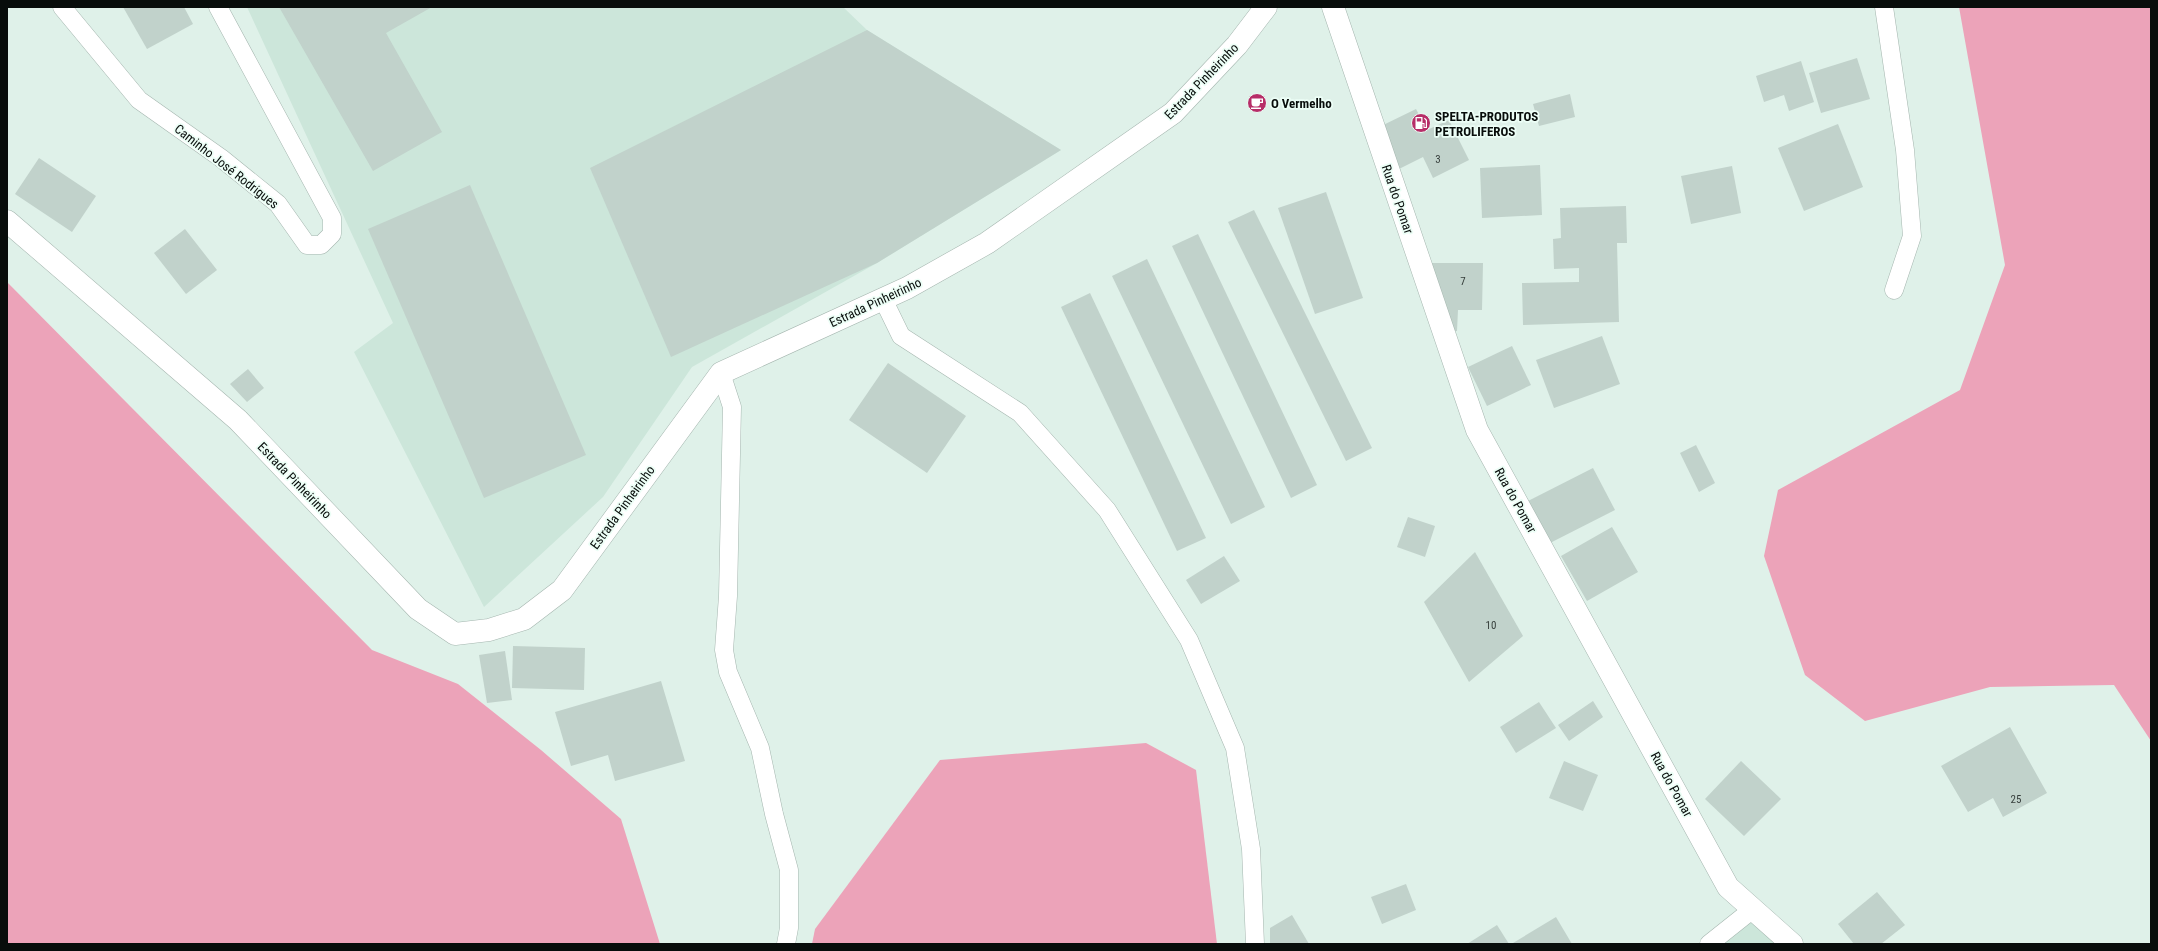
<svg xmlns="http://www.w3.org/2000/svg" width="2158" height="951" viewBox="0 0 2158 951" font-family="'Roboto Condensed',sans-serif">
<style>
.built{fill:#cce6da}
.forest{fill:#eca3b9}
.building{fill:#c1d2cb}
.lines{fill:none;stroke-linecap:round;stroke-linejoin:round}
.service-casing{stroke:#a5b6af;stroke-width:19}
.minor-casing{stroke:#a5b6af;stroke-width:23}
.service{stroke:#fff;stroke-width:18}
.minor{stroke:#fff;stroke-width:22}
.labels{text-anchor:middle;stroke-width:3.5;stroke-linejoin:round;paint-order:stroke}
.number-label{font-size:11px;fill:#363e3b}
.street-label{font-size:13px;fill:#080d0b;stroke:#ecfef6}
.poi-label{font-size:13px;font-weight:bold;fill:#080d0b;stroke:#ecfef6;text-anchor:start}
</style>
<rect width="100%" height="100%" fill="#dff1e9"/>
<g class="built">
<polygon points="247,7 843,7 867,30 1061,150 877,263 692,367 603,497 484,607 354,352 393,323"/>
<polygon points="1753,909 1792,944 1709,944"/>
</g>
<g class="forest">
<polygon points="1959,7 2151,7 2151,741 2114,685 1990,687 1865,721 1805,675 1764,556 1778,490 1960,390 2005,265"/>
<polygon points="7,282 372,650 458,684 541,750 621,819 660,944 7,944"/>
<polygon points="1146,743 1196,770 1217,944 812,944 815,929 940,760"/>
</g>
<g class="building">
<polygon points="123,7 184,7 193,24 147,49"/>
<polygon points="279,7 432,7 386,33 442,132 373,171"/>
<polygon points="867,30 1061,150 877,263 671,357 590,168"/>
<polygon points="1857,58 1870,99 1821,113 1809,73"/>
<polygon points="1801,61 1814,102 1789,111 1784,95 1764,102 1756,76"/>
<polygon points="1570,94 1575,117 1539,126 1533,104"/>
<polygon points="1416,109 1427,130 1449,120 1469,160 1433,178 1423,157 1395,171 1375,129"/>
<polygon points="1838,124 1863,187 1804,211 1778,148"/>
<polygon points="39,158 96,196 72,232 15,194"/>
<polygon points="1540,165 1542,215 1482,218 1480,168"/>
<polygon points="1732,166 1741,213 1691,224 1681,176"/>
<polygon points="470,185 586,455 484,498 368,229"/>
<polygon points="1326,192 1363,298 1315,314 1278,208"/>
<polygon points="1626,206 1627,243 1617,243 1619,322 1523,325 1522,283 1579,282 1579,268 1554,269 1553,239 1561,238 1560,208"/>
<polygon points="1254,210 1372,448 1346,461 1228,222"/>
<polygon points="185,229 217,270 186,294 154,253"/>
<polygon points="1198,234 1317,485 1291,498 1172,246"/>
<polygon points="1147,259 1265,507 1231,524 1112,276"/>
<polygon points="1427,263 1483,263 1482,310 1458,310 1457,331 1437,331"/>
<polygon points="1090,293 1206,538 1177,551 1061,307"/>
<polygon points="1602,336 1620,384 1554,408 1536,360"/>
<polygon points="1512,346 1531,385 1487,406 1468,367"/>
<polygon points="888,363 966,416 927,473 849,420"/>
<polygon points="248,369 264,388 247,402 230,384"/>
<polygon points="1696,445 1715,483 1699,492 1680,453"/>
<polygon points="1593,468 1615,510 1550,543 1528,501"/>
<polygon points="1408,517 1435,526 1425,557 1397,547"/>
<polygon points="1612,527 1638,572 1587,601 1561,556"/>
<polygon points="1475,552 1523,636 1469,682 1424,602"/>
<polygon points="1224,556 1240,581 1201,604 1186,580"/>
<polygon points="513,646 585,648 584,690 512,688"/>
<polygon points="505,651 512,700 487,703 479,655"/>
<polygon points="661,681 685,761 615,781 608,755 571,766 555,712"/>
<polygon points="1593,701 1603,717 1569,741 1558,725"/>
<polygon points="1539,702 1556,728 1516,753 1500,727"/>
<polygon points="2010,727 2047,793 2003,817 1993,798 1968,812 1941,766"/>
<polygon points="1564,761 1598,775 1583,811 1549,798"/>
<polygon points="1741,761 1781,799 1744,836 1705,799"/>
<polygon points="1406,884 1416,910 1382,924 1371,897"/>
<polygon points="1877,892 1905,925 1881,944 1854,944 1838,924"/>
<polygon points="1292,915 1309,944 1270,944 1270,928"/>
<polygon points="1556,917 1572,944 1513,944 1513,943"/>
<polygon points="1497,925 1509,944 1467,944"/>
</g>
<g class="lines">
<defs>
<g id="service">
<polyline points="62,7 139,100 221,158 278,204 307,245 321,245 332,234 332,218 218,7"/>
<polyline points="1884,7 1905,150 1912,236 1894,290"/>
<polyline points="883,299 901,336 1020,413 1107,510 1189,640 1235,748 1251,849 1255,944"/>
<polyline points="721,373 732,407 728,596 724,650 728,672 760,748 774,814 789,870 789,928 786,944"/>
<polyline points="1709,944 1753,909"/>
</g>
<g id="minor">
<polyline points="1333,7 1477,430 1728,887 1792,944"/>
<polyline points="7,221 238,420 418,609 455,634 489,630 524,619 562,590 721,373 907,288 987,243 1173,113 1237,45 1266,7"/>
</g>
</defs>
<use href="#service" class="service-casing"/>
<use href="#minor" class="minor-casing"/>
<use href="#service" class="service"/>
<use href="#minor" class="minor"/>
</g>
<defs>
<symbol id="cafe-disc" viewBox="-11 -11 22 22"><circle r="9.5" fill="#b72d68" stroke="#ecfef6"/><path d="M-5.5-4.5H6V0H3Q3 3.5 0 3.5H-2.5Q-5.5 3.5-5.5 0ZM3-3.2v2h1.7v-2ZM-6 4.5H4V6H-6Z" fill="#fff"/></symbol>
<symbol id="fuel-disc" viewBox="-11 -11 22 22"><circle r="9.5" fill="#b72d68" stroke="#ecfef6"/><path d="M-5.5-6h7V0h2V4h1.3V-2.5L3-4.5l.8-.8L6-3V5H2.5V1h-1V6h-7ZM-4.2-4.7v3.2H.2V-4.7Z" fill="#fff"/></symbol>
</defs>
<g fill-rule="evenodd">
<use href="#cafe-disc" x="1246" y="92" width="22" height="22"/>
<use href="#fuel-disc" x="1410" y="112" width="22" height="22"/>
</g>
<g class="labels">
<g class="number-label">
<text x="1438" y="163">3</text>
<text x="1463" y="285">7</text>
<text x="1491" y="629">10</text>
<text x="2016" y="803">25</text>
</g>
<g class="street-label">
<text transform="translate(1201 81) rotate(-46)" y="5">Estrada Pinheirinho</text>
<text transform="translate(227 166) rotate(38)" y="5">Caminho José Rodrigues</text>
<text transform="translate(1398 199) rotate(71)" y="5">Rua do Pomar</text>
<text transform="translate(875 302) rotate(-25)" y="5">Estrada Pinheirinho</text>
<text transform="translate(295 480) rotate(46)" y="5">Estrada Pinheirinho</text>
<text transform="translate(1516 500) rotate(61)" y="5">Rua do Pomar</text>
<text transform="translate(622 507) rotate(-54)" y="5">Estrada Pinheirinho</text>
<text transform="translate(1672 784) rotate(61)" y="5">Rua do Pomar</text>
</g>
<g class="poi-label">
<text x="1271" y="108">O Vermelho</text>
<text x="1435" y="121">SPELTA-PRODUTOS<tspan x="1435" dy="15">PETROLIFEROS</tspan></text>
</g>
</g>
<rect width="2158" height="951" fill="none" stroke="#080d0b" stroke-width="16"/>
</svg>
